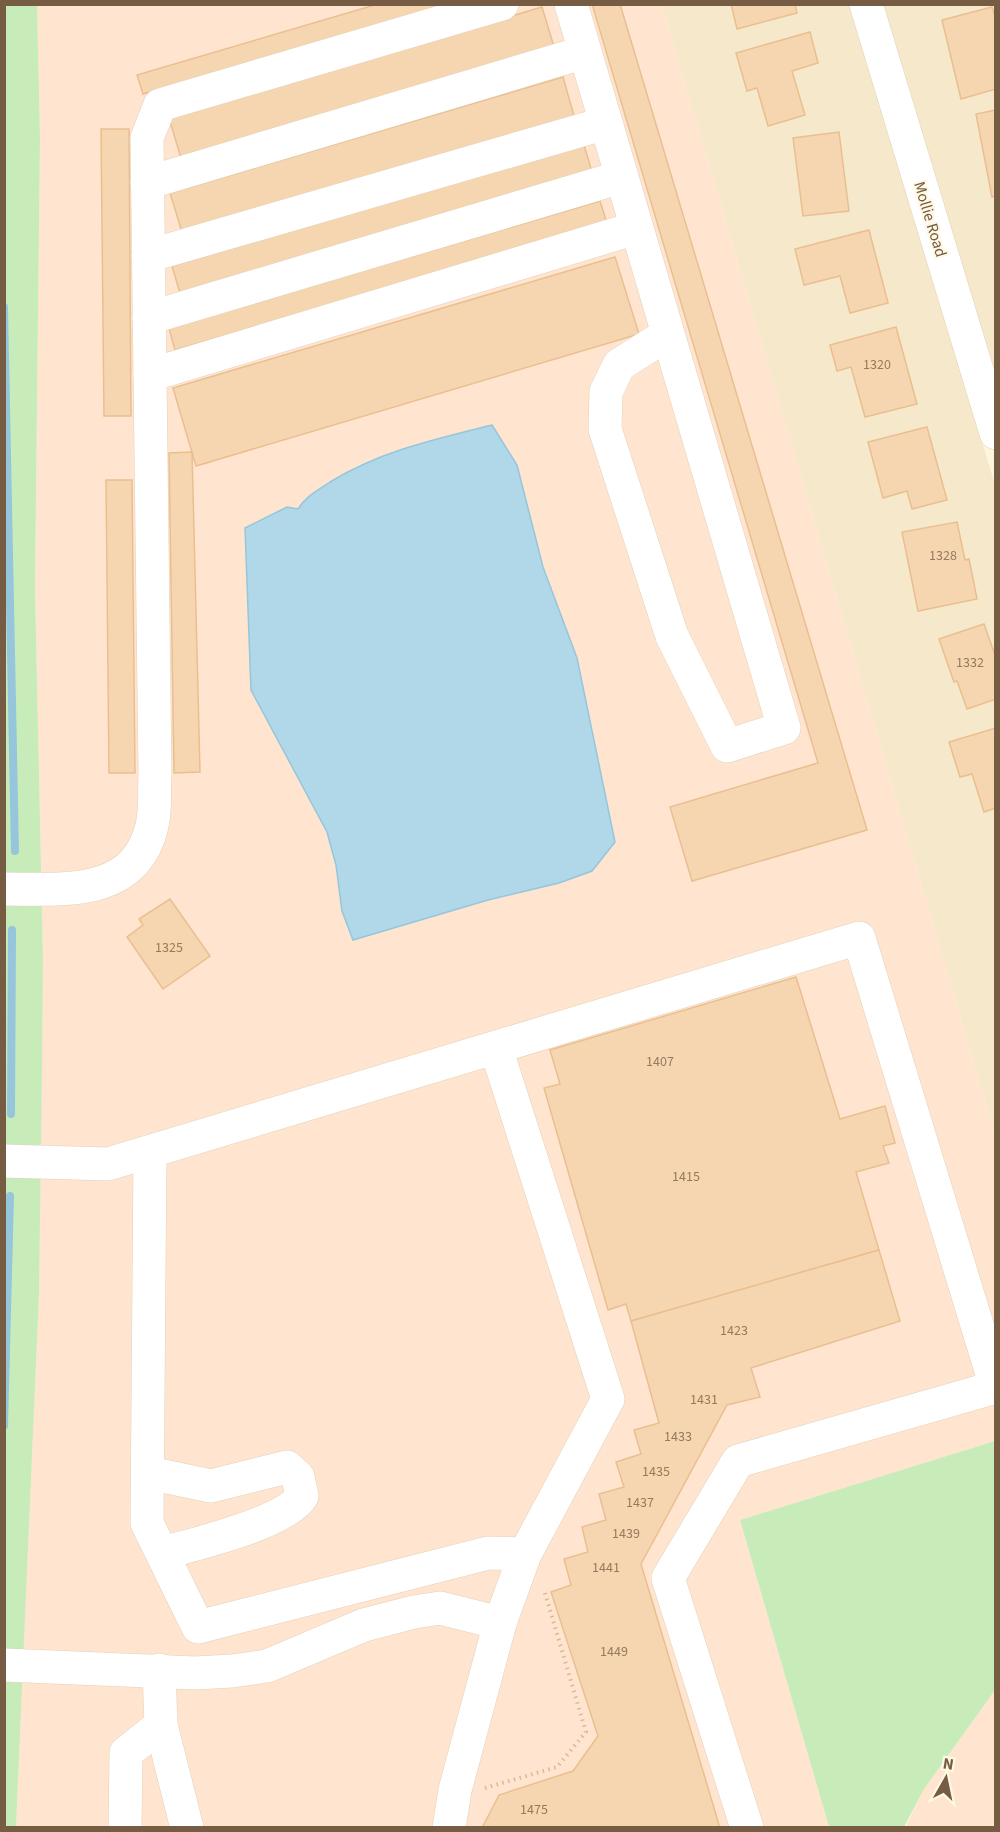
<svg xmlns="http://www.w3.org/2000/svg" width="1000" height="1832" viewBox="0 0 1000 1832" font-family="'Source Sans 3',sans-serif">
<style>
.residential{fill:#f6e8ca}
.commercial{fill:#ffe4cf;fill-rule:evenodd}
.green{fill:#c7ecba}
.water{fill:#b0d8e8;stroke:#95c6db;stroke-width:1.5}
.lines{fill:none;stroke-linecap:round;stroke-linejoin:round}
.stream{stroke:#95c6db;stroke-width:8}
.building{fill:#f6d6b1;stroke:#eabf90;stroke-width:1.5}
.minor-casing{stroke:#e2d2b8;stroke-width:34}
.path{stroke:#daba95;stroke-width:4;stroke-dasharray:1.5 4.5;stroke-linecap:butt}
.minor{stroke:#fff;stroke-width:33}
.labels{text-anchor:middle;stroke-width:4.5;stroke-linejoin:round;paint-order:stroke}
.number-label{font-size:14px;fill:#957a5e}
.street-label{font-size:16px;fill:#755c43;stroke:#fff8e4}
</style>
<rect width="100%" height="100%" fill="#fef6dc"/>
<g class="residential">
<polygon points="662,5 850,5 995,485 995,1134"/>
<polygon points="881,5 995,5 995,382"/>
</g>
<g class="commercial">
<path d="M37,5H662L995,1134V1441L740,1520L829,1827L16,1828L39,1294L43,960L35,587L40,137ZM492,425L577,658L559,883L488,900L336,865L327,832L251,689L287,507L298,509L358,465L416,444Z"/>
<polygon points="995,1690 995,1827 905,1828 924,1789"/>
</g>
<g class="green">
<polygon points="37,4 40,137 35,587 43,960 42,1073 39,1294 16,1828 4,1827 4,5"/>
<polygon points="995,1441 995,1690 924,1789 904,1827 829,1827 740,1520"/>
</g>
<path class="water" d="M492,425L517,465L543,567L577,658L615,842L592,871L559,883L488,900L353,940L342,911L336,865L327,832L251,690L245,528L287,507L298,509C306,496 318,490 330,482C380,451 436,439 492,425Z"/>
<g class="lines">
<g class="stream">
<polyline points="4,307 15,851"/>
<polyline points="11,1114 12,930"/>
<polyline points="4,1426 10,1196"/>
</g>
</g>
<g class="building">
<polygon points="378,4 448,4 143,94 137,75"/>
<polygon points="592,4 620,4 867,830 692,881 670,807 818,763"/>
<polygon points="731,4 795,4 797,13 737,29"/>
<polygon points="542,7 554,47 181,158 169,118"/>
<polygon points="992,7 996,20 996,89 961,99 942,20"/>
<polygon points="810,32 818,63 792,71 805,115 768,126 757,88 747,91 736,53"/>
<polygon points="563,77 574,116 182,232 170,193"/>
<polygon points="996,110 996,196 992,197 976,114"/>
<polygon points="101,129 129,129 131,416 104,416"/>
<polygon points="839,132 849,211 803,216 793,138"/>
<polygon points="584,145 592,172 180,293 172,266"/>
<polygon points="600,201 607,223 175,350 169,328"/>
<polygon points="869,230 888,303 850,313 840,276 804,285 795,249"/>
<polygon points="615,257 639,334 196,466 173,388"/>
<polygon points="896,327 917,404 865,417 851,367 837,371 830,345"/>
<polygon points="927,427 947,500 912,509 907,491 883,498 868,442"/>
<polygon points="192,452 200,772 174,773 169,453"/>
<polygon points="106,480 132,480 135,773 109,773"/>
<polygon points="957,522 965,560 969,559 977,599 918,611 902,532"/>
<polygon points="984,624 996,658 996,699 967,709 957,681 954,682 939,639"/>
<polygon points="996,728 996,808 984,812 972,774 960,777 949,742"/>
<polygon points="170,899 210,956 163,989 127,937 143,925 139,919"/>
<polygon points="796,977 840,1119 885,1106 895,1143 883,1146 889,1163 856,1172 879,1250 631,1321 626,1304 608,1310 544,1088 560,1084 550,1050"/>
<polygon points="879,1250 900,1321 751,1368 760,1397 727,1405 641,1564 720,1828 482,1828 499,1795 573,1771 598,1736 551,1592 571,1585 564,1559 588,1552 582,1527 606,1520 599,1494 624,1487 616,1462 641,1454 634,1430 659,1423 631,1321"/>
</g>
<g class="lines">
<defs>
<g id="minor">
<polyline points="571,4 784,728 727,746 672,636 605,429 606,392 619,365 668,334"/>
<polyline points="866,4 996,433"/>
<polyline points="147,183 585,52"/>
<polyline points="148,256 606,123"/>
<polyline points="149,318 621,177"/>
<polyline points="150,375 636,228"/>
<path d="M4,889C63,889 135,898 152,826C156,809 154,791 155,774L147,138L160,105L502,4"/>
<polyline points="496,1048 608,1399 525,1554 500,1623"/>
<polyline points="150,1152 147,1523 198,1627 488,1553 525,1554"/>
<polyline points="4,1161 108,1164 859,938 996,1387"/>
<path d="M158,1475L211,1486L287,1467L298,1477L302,1496C286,1523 195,1544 163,1553"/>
<polyline points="4,1665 195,1673 232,1671 267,1666 364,1625 414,1612 440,1608 500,1623 455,1790 449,1828"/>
<polyline points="161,1725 187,1828"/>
<polyline points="125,1828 126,1753 161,1725 159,1670"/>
<polyline points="747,1828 668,1578 738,1461 996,1387"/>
</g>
</defs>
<use href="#minor" class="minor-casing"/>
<polyline class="path" points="485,1788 557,1767 586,1732 545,1593"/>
<use href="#minor" class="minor"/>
</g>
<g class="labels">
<g class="number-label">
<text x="877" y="369">1320</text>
<text x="943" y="560">1328</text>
<text x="970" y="667">1332</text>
<text x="169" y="952">1325</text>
<text x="660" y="1066">1407</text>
<text x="686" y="1181">1415</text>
<text x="734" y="1335">1423</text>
<text x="704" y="1404">1431</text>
<text x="678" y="1441">1433</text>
<text x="656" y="1476">1435</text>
<text x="640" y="1507">1437</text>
<text x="626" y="1538">1439</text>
<text x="606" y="1572">1441</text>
<text x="614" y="1656">1449</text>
<text x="534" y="1814">1475</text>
</g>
<g class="street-label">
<text transform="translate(931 219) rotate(73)" y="6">Mollie Road</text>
</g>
</g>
<rect width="1000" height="1832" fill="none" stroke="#755c43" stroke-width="12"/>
<g transform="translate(946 1778) rotate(9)" stroke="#fff8e4" stroke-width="4.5" paint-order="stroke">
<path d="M0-4.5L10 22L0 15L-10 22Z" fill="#755c43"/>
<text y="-9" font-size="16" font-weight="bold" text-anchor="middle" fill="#755c43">N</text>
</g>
</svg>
